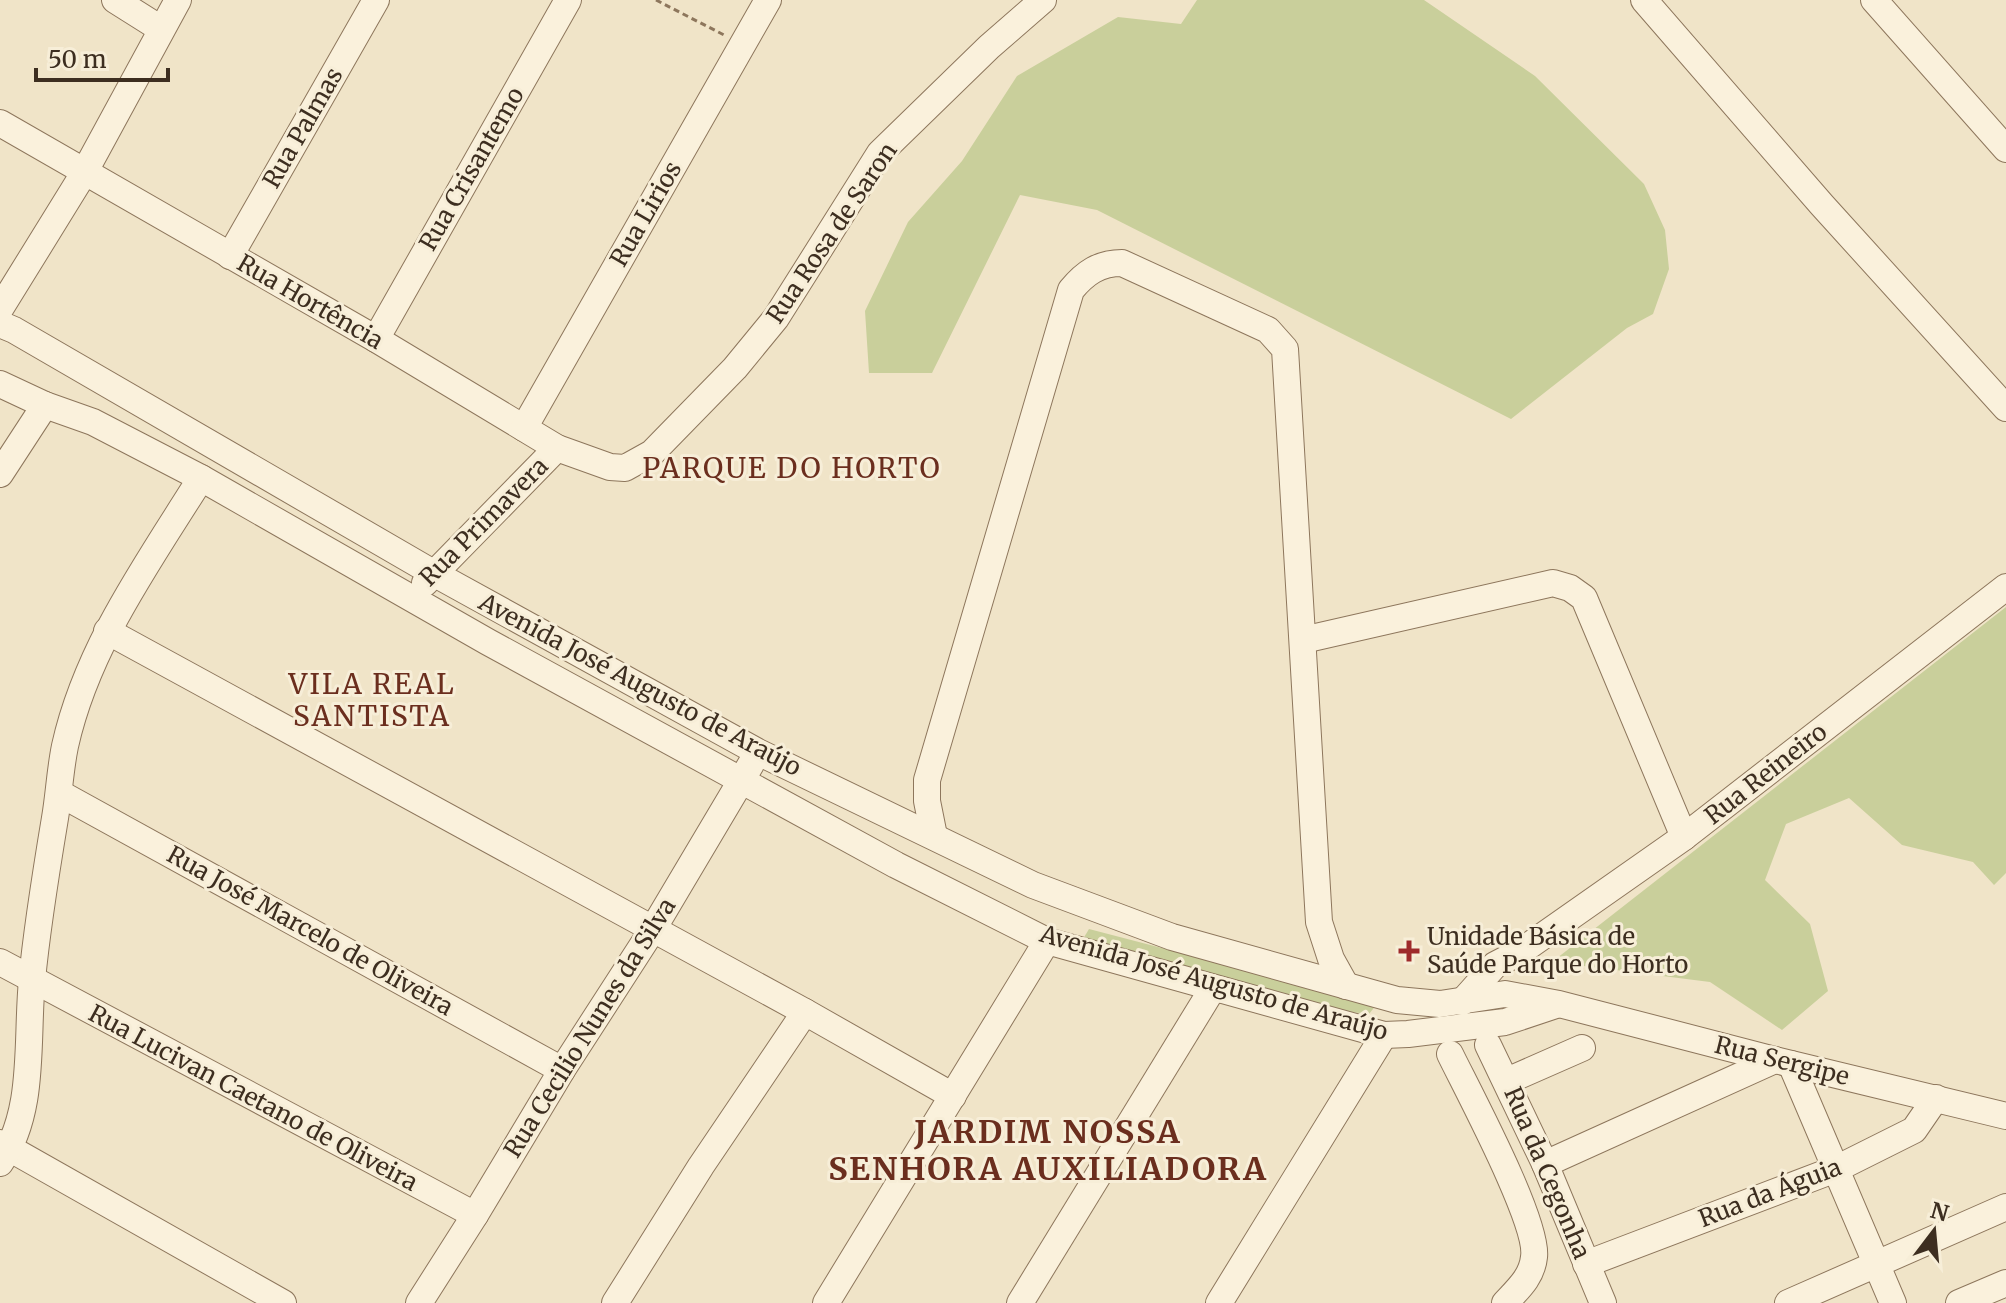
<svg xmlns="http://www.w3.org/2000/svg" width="2006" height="1303" viewBox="0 0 2006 1303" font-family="Merriweather,serif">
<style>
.green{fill:#c9cf9b}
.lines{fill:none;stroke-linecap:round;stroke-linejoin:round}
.minor-casing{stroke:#8d765c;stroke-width:28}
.path{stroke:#8d765c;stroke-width:3;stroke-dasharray:6 4;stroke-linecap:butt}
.minor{stroke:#faf1dc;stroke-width:26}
.poi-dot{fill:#9e2a2b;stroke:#f7eed8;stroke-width:3}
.labels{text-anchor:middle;stroke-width:6;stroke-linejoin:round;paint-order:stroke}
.street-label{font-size:24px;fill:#3d2e20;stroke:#f7eed8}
.poi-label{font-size:24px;fill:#3d2e20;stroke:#f7eed8;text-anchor:start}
.quarter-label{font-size:28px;letter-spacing:2px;fill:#6b2e1e;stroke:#f7eed8}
.district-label{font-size:32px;font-weight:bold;letter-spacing:2px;fill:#6b2e1e;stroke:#f7eed8}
</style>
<rect width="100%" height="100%" fill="#f0e4c8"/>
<g class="green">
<polygon points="1197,0 1424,0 1535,76 1644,184 1665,230 1669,269 1653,314 1627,328 1511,419 1097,210 1020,195 932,373 869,373 865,311 908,222 962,161 1017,76 1118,17 1181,24"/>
<polygon points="2006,607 2006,873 1994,885 1973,862 1902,845 1849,798 1786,824 1765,880 1810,924 1828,991 1782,1030 1710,982 1552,962"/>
<polygon points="1089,929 1377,1004 1369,1014 1350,1012 1083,939"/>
</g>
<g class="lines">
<defs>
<g id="minor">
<polyline points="115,0 161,29"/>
<polyline points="1644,0 1822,205 2006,408"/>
<polyline points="1874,0 2006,149"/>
<polyline points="0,123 376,339 557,448 610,467 625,468 652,453 735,368 776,318 880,153 989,47 1043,0"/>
<polyline points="230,256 376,0"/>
<polyline points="0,309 84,173 178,0"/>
<polyline points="0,324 14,330 435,574 758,752 1033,885 1172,937 1397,1000 1440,1004 1505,994 1559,1004 1775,1060 2006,1116"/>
<polyline points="376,339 568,0"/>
<polyline points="0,384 45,405 93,422 201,478 488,642 896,865 1047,941 1384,1035 1408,1034 1505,1022 1556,1005"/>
<polyline points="524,428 768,0"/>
<polyline points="0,474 45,405"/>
<polyline points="425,583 557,448"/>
<polyline points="107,631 805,1012 953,1096"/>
<polyline points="1303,640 1553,583 1570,588 1584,598 1684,837"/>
<polyline points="59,793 562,1070"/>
<path d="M934,836L927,801V780L1071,290C1085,273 1099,263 1122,263L1268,330L1285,349L1319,922L1331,959L1346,986"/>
<polyline points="0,962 475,1215"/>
<polyline points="1462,1002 1495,965 1520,952 1684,837 2006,587"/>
<polyline points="1488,1045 1545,1164 1603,1303"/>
<path d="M1450,1054C1468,1091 1539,1223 1534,1257C1532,1277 1518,1289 1505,1303"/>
<polyline points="1791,1064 1893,1303"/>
<polyline points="1507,1081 1582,1048"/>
<polyline points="0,1143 283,1303"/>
<path d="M0,1163C36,1111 26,1041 32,980C37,926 46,872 55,818C59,795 60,770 65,746C87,647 148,563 201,478"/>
<polyline points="1545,1164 1775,1060"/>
<polyline points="1586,1264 1836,1169 1914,1130 1936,1098"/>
<polyline points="419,1303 475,1215 562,1070 653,929 751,764"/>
<polyline points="615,1303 701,1166 805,1012"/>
<polyline points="826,1303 1047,941"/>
<polyline points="1020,1303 1213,988"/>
<polyline points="1219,1303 1384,1035"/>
<polyline points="1788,1303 2006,1207"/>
<polyline points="1959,1303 2006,1283"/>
</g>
</defs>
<use href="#minor" class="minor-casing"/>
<polyline class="path" points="656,0 724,35"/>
<use href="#minor" class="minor"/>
</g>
<path class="poi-dot" d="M1405 939h8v8h8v8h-8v8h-8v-8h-8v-8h8z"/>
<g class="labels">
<g class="street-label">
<text transform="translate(303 128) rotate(-60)" y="8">Rua Palmas</text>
<text transform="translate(472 169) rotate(-60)" y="8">Rua Crisantemo</text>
<text transform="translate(646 214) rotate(-60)" y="8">Rua Lirios</text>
<text transform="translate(832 233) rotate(-56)" y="8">Rua Rosa de Saron</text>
<text transform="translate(310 302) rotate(30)" y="8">Rua Hortência</text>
<text transform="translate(484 522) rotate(-45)" y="8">Rua Primavera</text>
<text transform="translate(640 685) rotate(28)" y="8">Avenida José Augusto de Araújo</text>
<text transform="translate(1766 774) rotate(-38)" y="8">Rua Reineiro</text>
<text transform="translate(310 931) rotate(29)" y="8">Rua José Marcelo de Oliveira</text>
<text transform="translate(1214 983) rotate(16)" y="8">Avenida José Augusto de Araújo</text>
<text transform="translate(590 1028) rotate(-58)" y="8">Rua Cecilio Nunes da Silva</text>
<text transform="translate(1782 1061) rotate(14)" y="8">Rua Sergipe</text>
<text transform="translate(253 1098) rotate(28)" y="8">Rua Lucivan Caetano de Oliveira</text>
<text transform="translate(1547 1173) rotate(67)" y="8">Rua da Cegonha</text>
<text transform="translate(1770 1193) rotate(-21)" y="8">Rua da Águia</text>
</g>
<g class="poi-label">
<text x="1427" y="945">Unidade Básica de<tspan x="1427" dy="28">Saúde Parque do Horto</tspan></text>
</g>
<g class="quarter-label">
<text x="792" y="478">PARQUE DO HORTO</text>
<text x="372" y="694">VILA REAL<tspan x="372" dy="32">SANTISTA</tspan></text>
</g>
<g class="district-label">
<text x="1048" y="1143">JARDIM NOSSA<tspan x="1048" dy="37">SENHORA AUXILIADORA</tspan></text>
</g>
</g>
<g transform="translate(1934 1231) rotate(16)" stroke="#f7eed8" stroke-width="6" paint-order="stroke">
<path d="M0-6L14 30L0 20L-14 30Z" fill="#3d2e20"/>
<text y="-12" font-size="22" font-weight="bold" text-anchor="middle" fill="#3d2e20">N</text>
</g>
<path d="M36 68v12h132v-12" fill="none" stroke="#3d2e20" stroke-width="4"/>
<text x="48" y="68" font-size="24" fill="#3d2e20" stroke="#f7eed8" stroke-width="6" paint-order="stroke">50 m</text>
</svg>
